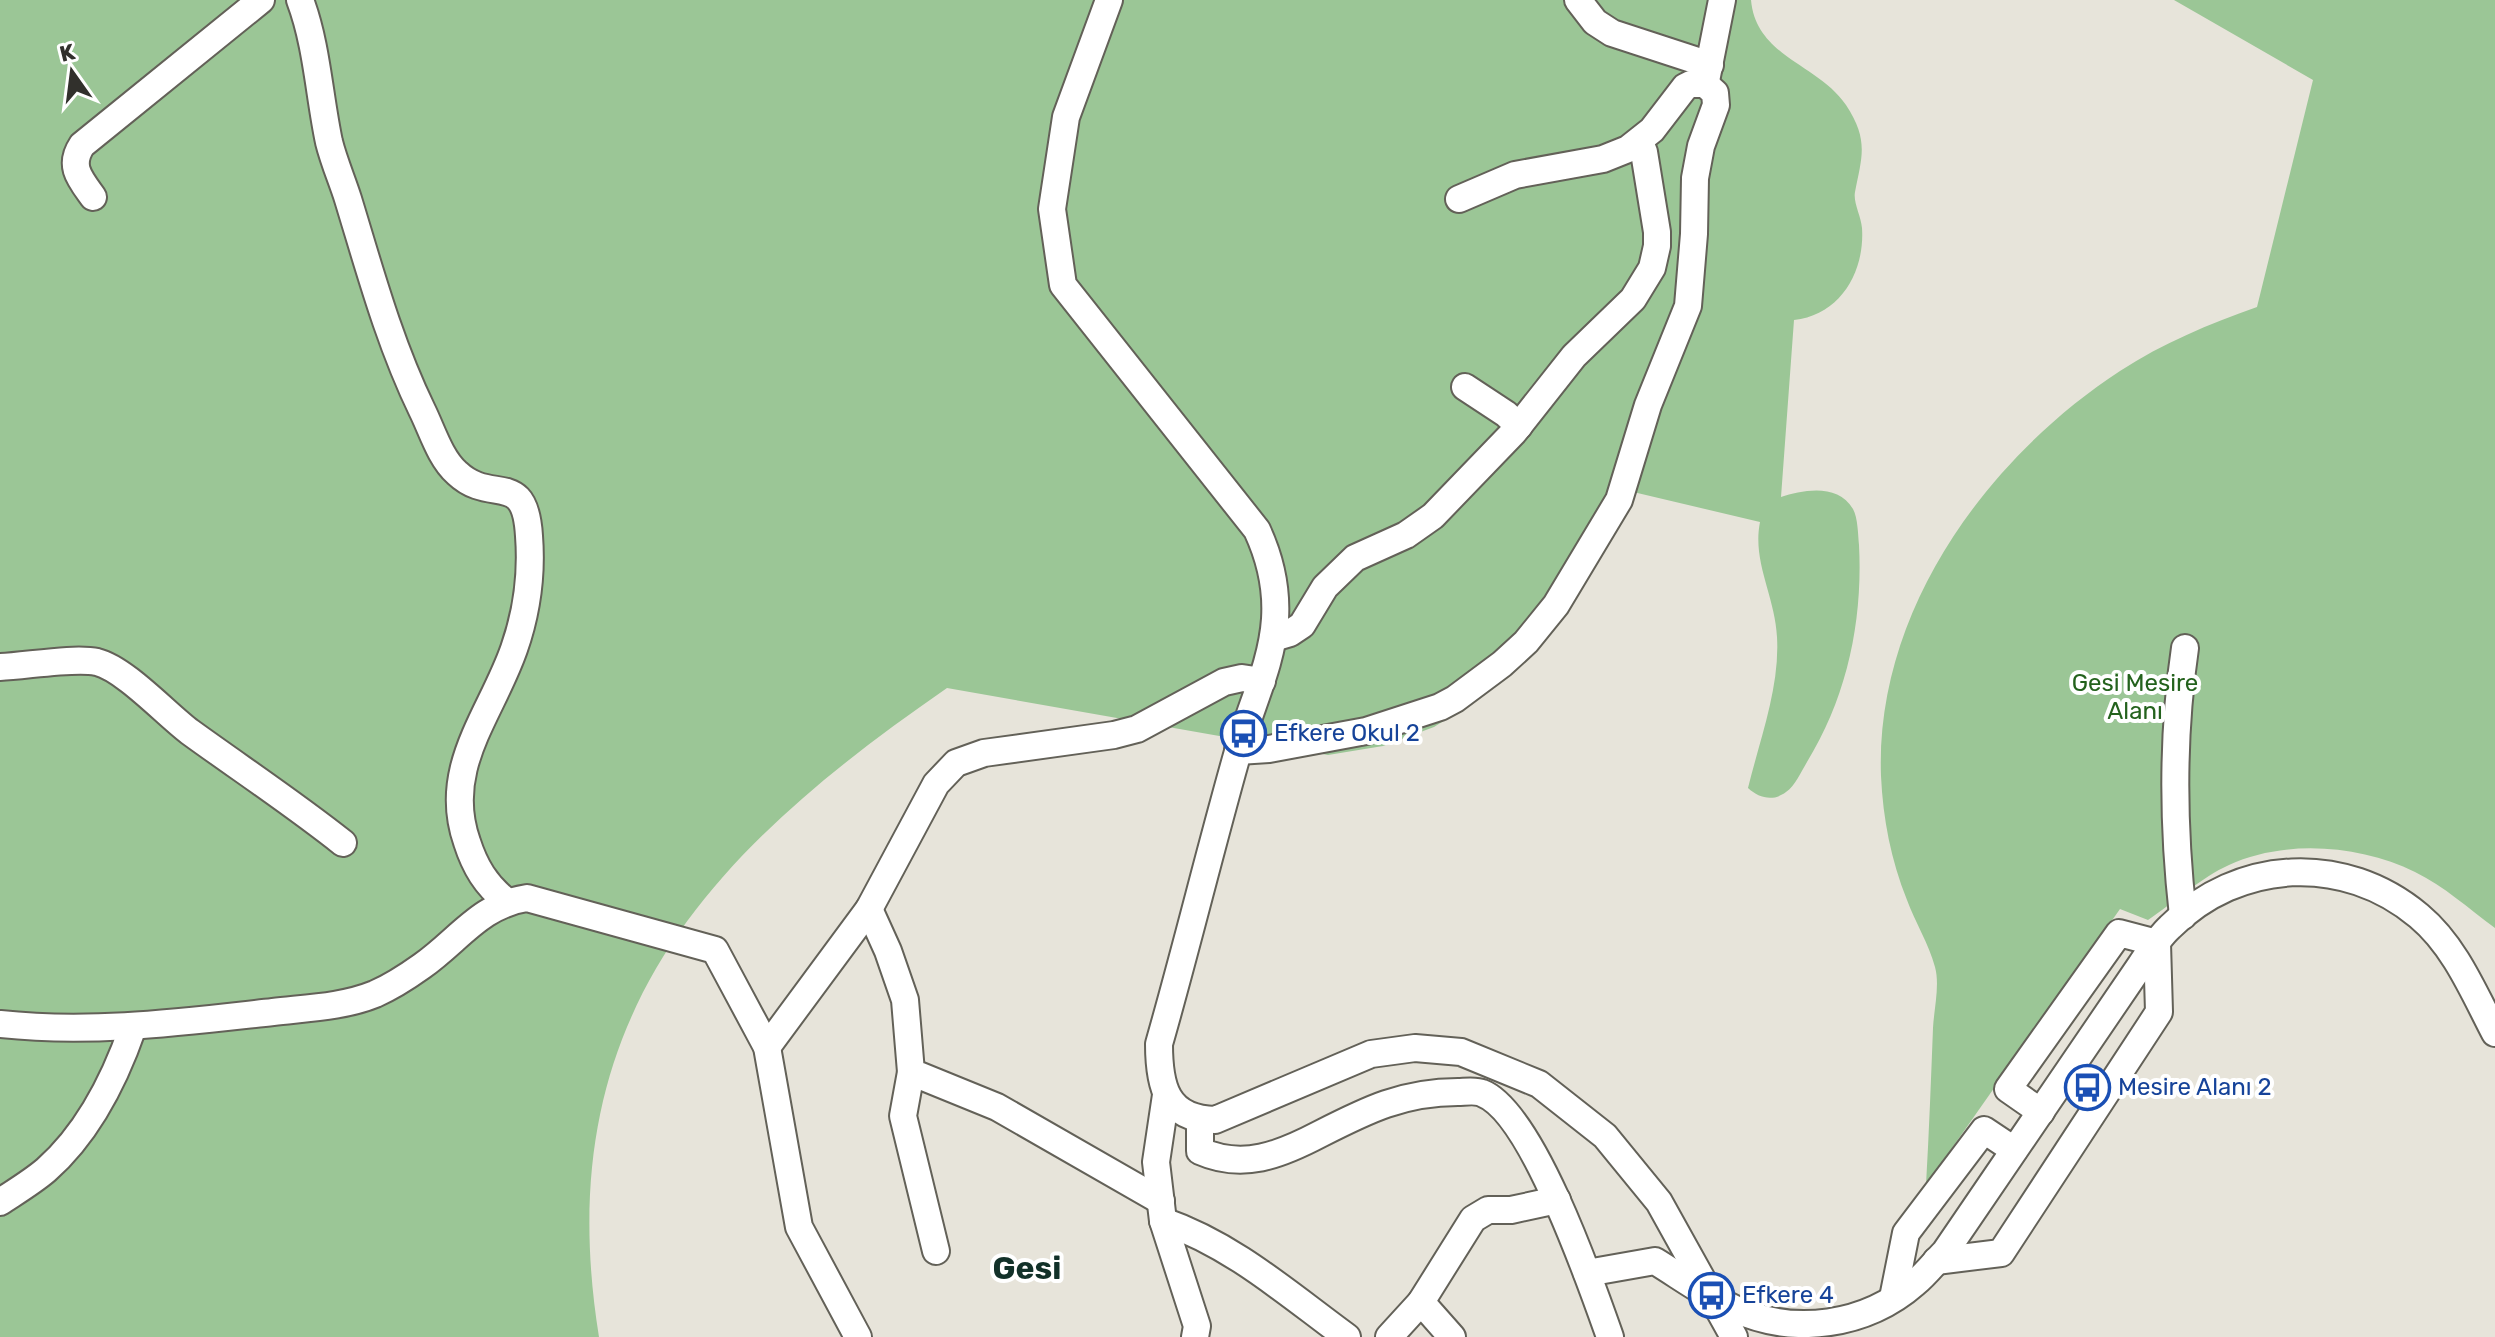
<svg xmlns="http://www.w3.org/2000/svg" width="2495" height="1337" viewBox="0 0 2495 1337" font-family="Rubik,sans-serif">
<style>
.green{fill:#9bc696}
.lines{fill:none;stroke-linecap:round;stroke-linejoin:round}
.minor-casing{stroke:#636158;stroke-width:30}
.minor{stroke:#fff;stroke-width:26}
.labels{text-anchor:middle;stroke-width:8;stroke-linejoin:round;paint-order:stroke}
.park-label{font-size:24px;fill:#24621d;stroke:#fff}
.transit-label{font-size:24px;fill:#164399;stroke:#fff;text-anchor:start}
.district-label{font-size:32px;font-weight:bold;fill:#123129;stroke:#fff}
</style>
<rect width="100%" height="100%" fill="#e7e4da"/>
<g class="green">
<path d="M0,0H1751C1756,57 1818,64 1846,105C1869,140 1862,156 1855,192C1853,202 1861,216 1862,228C1865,272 1840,315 1794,320L1781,497C1803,490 1838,483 1853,509C1858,518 1858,535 1859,545C1863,621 1847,697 1807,762C1801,772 1795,786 1786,792C1773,802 1759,798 1748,788C1760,739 1780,687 1777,637C1775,596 1752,562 1760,522L1629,491L1512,670L1472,703L1434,727L1383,746L1328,755L947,688C705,855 548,1022 599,1337H0Z"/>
<path d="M2174,0H2495V928C2469,909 2444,886 2415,872C2360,845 2285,839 2229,865C2202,877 2173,903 2148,920L2120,909L1926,1185C1929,1132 1931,1080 1933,1028C1934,1009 1940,985 1935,967C1929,944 1915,922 1907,900C1891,860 1883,819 1881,776C1875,611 1987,458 2120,371C2163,343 2209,324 2257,307L2313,80Z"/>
</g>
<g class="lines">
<defs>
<g id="minor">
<path d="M300,0C317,45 319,95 329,142C334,162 342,180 348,199C370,271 389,342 422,410C432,430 440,458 457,473C492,506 525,468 529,536C532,575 527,612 514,649C491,715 441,768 467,842C475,867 486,885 506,901"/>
<path d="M1109,0L1066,117L1052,209L1063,285L1257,530C1270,558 1277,587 1275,619C1272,664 1251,705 1239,748C1211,846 1187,946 1159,1044C1159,1086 1166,1119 1215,1120L1371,1054L1415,1048L1461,1052L1539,1084L1605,1136L1659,1202L1734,1337"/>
<polyline points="1578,0 1595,22 1612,33 1710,65"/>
<polyline points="1706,81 1722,0"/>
<path d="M93,197C80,179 68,166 82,145L261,0"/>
<polyline points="1465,387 1506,414 1519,426"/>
<polyline points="1273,638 1290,633 1302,625 1325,587 1355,558 1406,535 1433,516 1514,432 1574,356 1633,299 1652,268 1657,246 1657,232 1644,152 1640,142"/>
<path d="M0,667C26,666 74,657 97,662C125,669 166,714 190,732C241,769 294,804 343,843"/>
<polyline points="1238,751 1269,749 1366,731 1440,707 1455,699 1502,664 1526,642 1556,605 1619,500 1648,405 1688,306 1694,234 1695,178 1701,146 1716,105 1715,93 1705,84 1691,84 1685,87 1652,130 1628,149 1603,159 1515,175 1459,199"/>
<polyline points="869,909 888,951 905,1000 911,1072 997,1107 1161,1201"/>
<path d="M2183,916C2173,828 2172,736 2185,648"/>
<path d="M0,1024C92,1034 182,1022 273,1012C307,1008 343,1007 375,994C391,987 408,976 422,966C459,940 480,905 527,898L715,950L767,1047L799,1227L858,1337"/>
<polyline points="767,1047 869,909 936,784 956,763 984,753 1114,735 1137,729 1224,682 1242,678 1262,681"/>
<polyline points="911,1072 903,1116 936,1251"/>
<polyline points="1166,1095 1156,1162 1163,1221 1197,1326 1195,1337"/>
<path d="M1200,1119V1151C1243,1170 1280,1155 1320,1134C1367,1110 1403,1092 1458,1092C1464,1092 1475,1090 1482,1093C1532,1112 1592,1286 1610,1337"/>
<path d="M0,1202C15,1192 32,1182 46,1170C88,1133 115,1079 133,1027"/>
<path d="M1163,1221C1233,1245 1288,1294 1347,1337"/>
<polyline points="1936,1261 2001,1253 2159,1012 2157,943 2119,933 2008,1089 2041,1112"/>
<path d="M1587,1273L1655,1261C1681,1277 1707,1296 1735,1309C1794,1336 1866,1326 1915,1283C1926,1274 1935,1262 1945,1252L2140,966C2149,953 2158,938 2170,927C2238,859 2344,853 2419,916C2455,946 2474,993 2495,1033"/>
<polyline points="1893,1298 1906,1233 1984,1130 2014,1150"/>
<polyline points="1421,1302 1452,1337"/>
<polyline points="1389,1337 1421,1302 1473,1219 1488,1210 1511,1210 1557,1200"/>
</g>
</defs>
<use href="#minor" class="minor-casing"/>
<use href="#minor" class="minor"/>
</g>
<defs>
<symbol id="bus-ring" viewBox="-11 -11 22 22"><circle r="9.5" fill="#fff" stroke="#1a4fb4" stroke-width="1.5"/><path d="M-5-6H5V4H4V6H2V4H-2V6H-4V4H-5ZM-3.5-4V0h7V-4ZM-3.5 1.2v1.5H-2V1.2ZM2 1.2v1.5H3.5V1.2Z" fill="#1a4fb4"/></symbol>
</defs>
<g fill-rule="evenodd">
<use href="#bus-ring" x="1218" y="708" width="51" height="51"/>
<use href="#bus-ring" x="2062" y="1062" width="51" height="51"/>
<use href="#bus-ring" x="1686" y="1270" width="51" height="51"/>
</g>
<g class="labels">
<g class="park-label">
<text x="2135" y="691">Gesi Mesire<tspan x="2135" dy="28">Alanı</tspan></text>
</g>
<g class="transit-label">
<text x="1274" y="741">Efkere Okul 2</text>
<text x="2118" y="1095">Mesire Alanı 2</text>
<text x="1742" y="1303">Efkere 4</text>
</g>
<g class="district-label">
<text x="1027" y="1279">Gesi</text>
</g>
</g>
<g transform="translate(72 72) rotate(346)" stroke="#ffffff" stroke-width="6" paint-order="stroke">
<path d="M0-6L14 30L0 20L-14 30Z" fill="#31302c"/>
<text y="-12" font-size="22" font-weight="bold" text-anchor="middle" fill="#31302c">K</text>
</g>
</svg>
